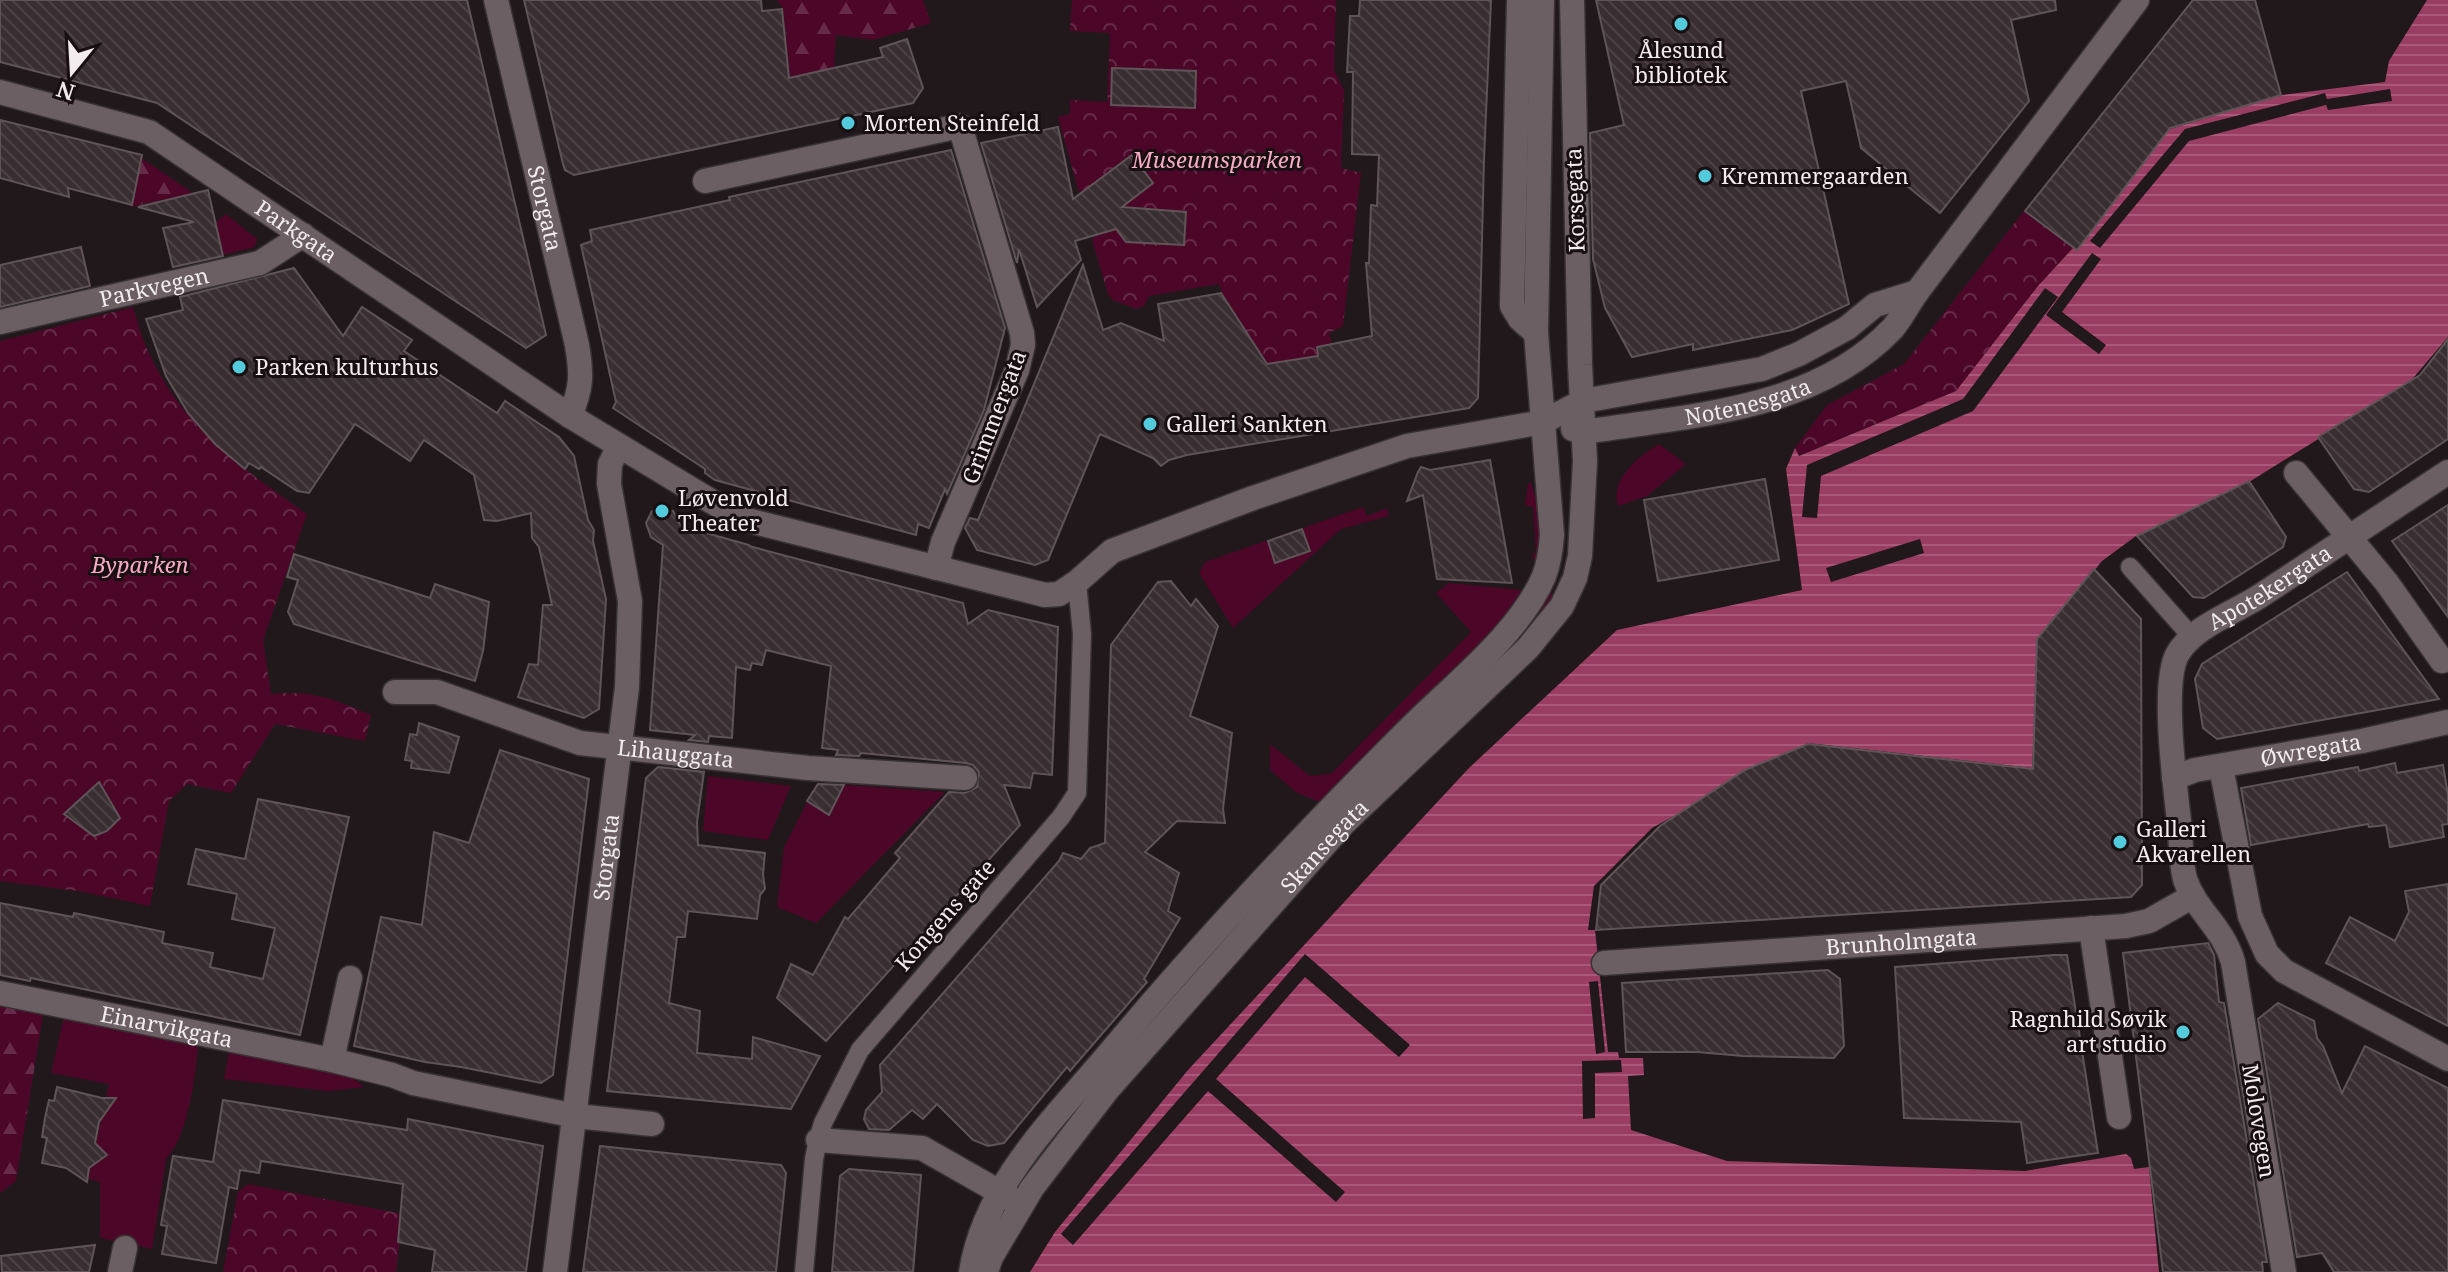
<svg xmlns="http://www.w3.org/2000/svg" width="2448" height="1272" viewBox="0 0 2448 1272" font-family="'Noto Serif',serif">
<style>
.green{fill:#4c0728}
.forest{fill:url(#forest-firs)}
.park{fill:url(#park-crowns)}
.water{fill:url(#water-rules)}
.pier{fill:#21181b}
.building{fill:url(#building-back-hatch);stroke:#5f5457;stroke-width:2}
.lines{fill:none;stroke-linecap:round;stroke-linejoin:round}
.pedestrian-casing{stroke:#393234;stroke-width:21}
.minor-casing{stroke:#393234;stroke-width:27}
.tertiary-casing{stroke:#393234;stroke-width:27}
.pedestrian{stroke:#6b5f63;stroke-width:18}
.minor{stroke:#6b5f63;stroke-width:24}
.tertiary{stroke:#6b5f63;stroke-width:24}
.poi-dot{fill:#53cbdc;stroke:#180f12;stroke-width:3}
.labels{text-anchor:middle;stroke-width:6;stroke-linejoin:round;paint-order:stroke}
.poi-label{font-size:22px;fill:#f3ecee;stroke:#180f12;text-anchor:start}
.park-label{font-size:22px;font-style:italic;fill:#f8abc4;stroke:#180f12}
.street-label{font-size:22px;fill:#f3ecee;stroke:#180f12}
</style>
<defs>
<pattern id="forest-firs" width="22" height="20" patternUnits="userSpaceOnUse" patternTransform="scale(2)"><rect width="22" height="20" fill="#4c0728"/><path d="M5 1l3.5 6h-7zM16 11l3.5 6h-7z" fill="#662b48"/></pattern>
<pattern id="park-crowns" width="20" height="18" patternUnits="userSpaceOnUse" patternTransform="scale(2)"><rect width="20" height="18" fill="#4c0728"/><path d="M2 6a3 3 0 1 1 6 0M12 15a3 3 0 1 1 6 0" fill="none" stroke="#662b48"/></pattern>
<pattern id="water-rules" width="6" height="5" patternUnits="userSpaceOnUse" patternTransform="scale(2)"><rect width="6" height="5" fill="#9a3d62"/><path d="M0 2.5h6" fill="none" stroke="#a95979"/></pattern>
<pattern id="building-back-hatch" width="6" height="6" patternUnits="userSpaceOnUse" patternTransform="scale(2)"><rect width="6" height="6" fill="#392e31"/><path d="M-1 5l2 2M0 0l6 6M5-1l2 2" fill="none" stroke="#4c4245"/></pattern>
</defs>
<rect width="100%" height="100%" fill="#21181b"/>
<g class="green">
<polygon points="226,214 257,239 255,247 222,255 213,224"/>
<path d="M1659,444L1686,464L1647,496L1618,506C1609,480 1639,456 1659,444Z"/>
<polygon points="1531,482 1541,518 1538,561 1534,561 1532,554 1536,553 1533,507 1525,505 1528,484"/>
<polygon points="1363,507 1367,516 1387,508 1389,516 1341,529 1233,628 1199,573 1205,562"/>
<polygon points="1449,583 1562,594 1540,627 1347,813 1297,793 1270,770 1270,744 1310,776 1331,774 1471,632 1436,593"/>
<polygon points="708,776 791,786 768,840 703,831"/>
<polygon points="817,783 945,792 816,923 777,907 784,847"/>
<path d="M64,1017L198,1047C195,1078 188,1136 166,1159L152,1249L100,1238V1182L88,1179L109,1084L51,1073Z"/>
<polygon points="230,1048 348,1074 364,1087 328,1091 224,1079"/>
</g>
<g class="forest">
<polygon points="777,0 923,0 931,23 873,40 836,35 834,68 790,78 783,8"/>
<polygon points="141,158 193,193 130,207"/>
<polygon points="0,1006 43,1015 16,1181 0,1193"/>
</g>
<g class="park">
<polygon points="1072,0 1336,0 1334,70 1344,90 1341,168 1361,173 1343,326 1329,333 1335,353 1268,365 1222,293 1219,284 1149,296 1144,306 1136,309 1113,300 1108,294 1092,240 1104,226 1078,189 1058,117 1070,114 1070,100 1107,102 1110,33 1070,31"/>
<polygon points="2024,211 2073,248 2038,286 1956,391 1798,456 1795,448 1827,405 1904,364"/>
<path d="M133,307C138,322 142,339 149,353C184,429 241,467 307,514L263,640L271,694C313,690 333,699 371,715L365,741L275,724L231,793L187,784L169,801L150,906L78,891L0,881V341Z"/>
<polygon points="248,1184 403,1214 396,1272 223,1272 238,1192"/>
</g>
<polygon class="water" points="2427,0 2448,0 2448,337 2409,383 2249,482 2136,536 2102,561 2040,638 2032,768 1808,743 1652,828 1594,886 1588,930 1595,930 1608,1052 1618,1052 1619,1058 1643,1058 1644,1075 1628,1076 1631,1130 1727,1161 2025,1171 2126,1154 2131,1158 2134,1169 2149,1167 2159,1272 1030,1272 1055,1232 1188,1070 1469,768 1617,630 1802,590 1786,469 1795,448 1799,456 1956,391 2038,286 2073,248 2170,129 2282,95 2385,82 2389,61"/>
<g class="pier">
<polygon points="2390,89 2392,101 2328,110 2326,105 2189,141 2100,248 2090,241 2185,129 2325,93 2327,99"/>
<polygon points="2092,253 2101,259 2062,312 2106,345 2099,354 2046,315"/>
<polygon points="2045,288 2058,297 1973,411 1821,476 1817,518 1802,517 1807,465 1963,399"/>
<polygon points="1920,539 1924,553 1831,582 1826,568"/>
<polygon points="1305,954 1410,1045 1399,1057 1305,977 1216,1079 1345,1192 1336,1202 1208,1091 1073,1245 1061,1234"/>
<polygon points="1598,981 1605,1052 1596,1054 1589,982"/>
<polygon points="1621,1060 1622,1072 1595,1073 1595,1118 1583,1119 1582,1061"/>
</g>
<g class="building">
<polygon points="0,0 467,0 546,335 526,348 157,103 0,62"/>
<polygon points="524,0 761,0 762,11 782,9 789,78 883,57 880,48 907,39 923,88 913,103 574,175 565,170 563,164"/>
<polygon points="1360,0 1491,0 1484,159 1478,398 1469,408 1187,455 1169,460 1161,466 1153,458 1100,434 1048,560 1035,565 977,550 965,528 970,518 978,520 1083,265 1103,330 1121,323 1164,341 1158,304 1221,293 1267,364 1318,356 1317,347 1372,336 1366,263 1369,263 1371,205 1377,206 1379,155 1352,154 1353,72 1347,72 1350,16 1359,16"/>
<polygon points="1596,0 2055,0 2056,10 2011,20 2029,101 1940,213 1861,148 1846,81 1801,91 1849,304 1792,330 1693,350 1693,344 1632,357 1605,308 1593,259 1590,133 1624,125"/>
<polygon points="2193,0 2255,0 2281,95 2170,128 2077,250 2025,211"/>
<polygon points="1112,68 1196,71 1195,108 1111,105"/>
<polygon points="0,120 142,155 132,205 68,188 69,197 0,178"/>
<polygon points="1058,127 1073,199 1132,155 1153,183 1122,207 1186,212 1184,245 1126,242 1116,229 1075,241 1081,260 1037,307 1019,249 1017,263 981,143"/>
<polygon points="951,150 1005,328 984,410 947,494 945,489 929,528 918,524 916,535 715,480 705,473 705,469 613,408 616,402 581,245 592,241 590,230 730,200 729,197"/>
<polygon points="208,190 223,256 173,267 163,228 194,222 138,207"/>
<polygon points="81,247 90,286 0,307 0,265"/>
<polygon points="294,268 343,336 362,307 412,340 404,351 497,413 505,401 559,437 574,456 588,520 594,530 593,541 606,599 599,709 584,718 518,697 529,664 538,665 543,605 552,605 539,547 532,538 531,513 497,521 484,520 474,475 424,440 410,461 355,424 309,493 297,491 261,467 259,469 249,463 245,469 215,444 188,413 166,376 146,319 183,310 180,297"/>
<polygon points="2448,339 2448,439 2369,492 2354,489 2318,437 2420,375"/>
<polygon points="1490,460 1512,583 1437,579 1423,495 1407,501 1418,472 1421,467 1430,470"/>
<polygon points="1765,479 1779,560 1658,581 1644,500"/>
<polygon points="2249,481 2286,537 2283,547 2204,598 2193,597 2137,536"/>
<polygon points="2448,505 2448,617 2392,541"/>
<polygon points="659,508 673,511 681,526 749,545 749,546 963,603 968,624 988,610 1058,627 1052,775 1033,773 1030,788 1004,785 1020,825 826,1041 777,998 791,964 813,975 845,917 848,919 900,858 895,853 949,792 965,793 977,787 979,772 973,765 966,763 861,753 859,756 836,755 838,750 822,748 831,666 766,650 762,665 752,663 750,670 736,667 732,738 709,736 708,742 689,740 695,735 650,730 663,545 651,537 646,523 652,511"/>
<polygon points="1302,529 1310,551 1275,563 1268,541"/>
<polygon points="294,554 430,598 435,584 489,602 483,651 475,681 294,624 288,612 298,580 287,577"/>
<polygon points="2094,569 2141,619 2142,885 2131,897 1596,930 1601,885 1660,826 1745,770 1808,744 2033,769 2037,639"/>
<polygon points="2347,572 2439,699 2217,739 2203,728 2195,679 2202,664"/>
<polygon points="1171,581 1191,606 1196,599 1218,626 1190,716 1232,733 1223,809 1225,823 1177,821 1145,852 1179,873 1168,911 1180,918 1144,979 1147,982 1070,1071 1067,1067 1004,1143 988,1146 973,1140 937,1104 923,1119 912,1110 889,1130 869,1129 864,1119 866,1110 882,1092 880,1065 1059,861 1063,853 1081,859 1090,848 1105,843 1111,645 1158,582"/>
<polygon points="419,723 459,737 449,773 411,768 412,761 405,760 410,734 417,735"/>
<polygon points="500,750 589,779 553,1075 541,1083 461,1067 425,1062 354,1046 381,917 422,925 434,832 469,843"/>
<polygon points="2395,763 2397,773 2443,765 2448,795 2448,824 2442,825 2444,837 2390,847 2386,825 2369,827 2368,824 2251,845 2241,788 2358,767 2359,771"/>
<polygon points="658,767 704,772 697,822 698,845 765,853 763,874 765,889 760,895 757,919 688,911 685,937 677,937 669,1003 700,1011 697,1053 752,1059 753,1037 820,1056 791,1109 607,1091 646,778"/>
<polygon points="99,782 120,818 107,831 94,836 64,814"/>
<polygon points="818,784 844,785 829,815 807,801"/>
<polygon points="258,799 349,817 300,1035 31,978 30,981 0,975 0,903 73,917 74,913 164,932 162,943 213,953 210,967 263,979 275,928 232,919 237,894 188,884 196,849 245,859"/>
<polygon points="2448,884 2448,1026 2326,963 2350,917 2395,941 2409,912 2405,891"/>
<polygon points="2208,943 2214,955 2219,1002 2224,1003 2267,1262 2262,1262 2263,1272 2163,1272 2123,953"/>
<polygon points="2054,955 2067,955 2098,1153 2027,1163 2021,1122 1904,1118 1895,967"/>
<polygon points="1828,970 1840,979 1844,1046 1834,1058 1743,1056 1697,1052 1626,1052 1622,983"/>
<polygon points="2278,1003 2314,1021 2317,1038 2323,1046 2342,1093 2365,1046 2448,1088 2448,1272 2334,1272 2322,1253 2297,1257 2258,1019"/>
<polygon points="57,1087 102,1098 116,1098 99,1122 95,1143 107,1155 89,1168 87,1182 66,1168 42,1163 47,1138 42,1137 45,1118 49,1100 54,1101"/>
<polygon points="223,1100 407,1130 408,1119 543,1146 526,1272 432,1272 435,1250 398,1242 403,1184 261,1161 259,1173 240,1170 237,1189 229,1187 216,1263 162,1254 167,1226 161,1225 173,1156 213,1162"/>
<polygon points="600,1146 781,1165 786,1173 776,1272 583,1272"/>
<polygon points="849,1169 921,1175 913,1272 832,1272 840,1176"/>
<polygon points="95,1245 89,1272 2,1272 1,1256"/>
</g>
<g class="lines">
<defs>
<g id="pedestrian">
<polyline points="2130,567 2192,637"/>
<polyline points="804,1272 814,1159 818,1140 823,1123 860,1050 1061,817 1077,793 1082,634 1077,582"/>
</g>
<g id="minor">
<path id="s1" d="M496,0L577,345C582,375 582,387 570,416"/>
<polyline points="1519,0 1512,306 1520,319 1536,333"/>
<polyline points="705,181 960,126 1022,333 1023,345 1017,370 943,542 936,568"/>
<path id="s2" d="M0,322L260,263L303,235"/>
<polyline points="2296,473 2387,583 2442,661"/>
<path id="s3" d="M395,692H437L580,743L808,768L965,778"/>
<polyline points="2221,767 2250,916 2267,954 2284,971 2448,1059"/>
<path id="s4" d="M2174,778L2195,770L2362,741L2448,722"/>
<polyline points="2091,928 2119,1117"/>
<path id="s5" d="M1604,963L2126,926L2149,921L2193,896"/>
<path id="s6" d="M0,993L332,1060L392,1075L413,1083L576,1116L652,1124"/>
<polyline points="332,1060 350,978"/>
<polyline points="818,1140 922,1148 1017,1202"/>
<polyline points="120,1272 125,1248"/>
<path id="s7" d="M2284,1272L2233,962C2223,927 2195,910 2185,879C2181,864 2181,846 2180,830C2176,793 2161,686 2177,655C2192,627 2234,613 2260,596C2323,554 2386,513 2448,472"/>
</g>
<g id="tertiary">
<path id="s8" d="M0,92L149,132L570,416L739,518L1045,595L1059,594L1077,582L1112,551L1253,498L1407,446L1543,422L1583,401L1762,369L1799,354L1847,328L1875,305L1917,292"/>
<path id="s9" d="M1573,429L1585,432C1690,415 1815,411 1893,328C1902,317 1909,303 1917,292L2137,0"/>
<path id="s10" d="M555,1272L627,687L630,601L609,484L610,464L619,446"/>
<path d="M971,1272C985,1183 1057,1116 1112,1050C1204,940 1302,836 1404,734C1448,689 1520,634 1544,576C1549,563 1551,549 1552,535L1536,333L1542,0"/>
<path id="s11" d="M986,1272L991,1257L1032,1188L1108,1089L1343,824L1528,648L1562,606L1575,578L1580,556L1585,461L1580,365L1572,0"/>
</g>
</defs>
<use href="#pedestrian" class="pedestrian-casing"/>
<use href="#minor" class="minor-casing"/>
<use href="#tertiary" class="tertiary-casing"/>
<use href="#pedestrian" class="pedestrian"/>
<use href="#minor" class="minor"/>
<use href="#tertiary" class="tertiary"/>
</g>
<g class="poi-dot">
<circle cx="1681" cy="24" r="8"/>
<circle cx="848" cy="123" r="8"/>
<circle cx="1705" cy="176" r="8"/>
<circle cx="239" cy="367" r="8"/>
<circle cx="1150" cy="424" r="8"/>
<circle cx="662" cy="511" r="8"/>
<circle cx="2120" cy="842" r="8"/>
<circle cx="2183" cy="1032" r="8"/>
</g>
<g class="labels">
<g class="poi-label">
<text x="1681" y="58" text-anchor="middle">Ålesund<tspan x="1681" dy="25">bibliotek</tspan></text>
<text x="864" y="131">Morten Steinfeld</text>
<text x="1721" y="184">Kremmergaarden</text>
<text x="255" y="375">Parken kulturhus</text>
<text x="1166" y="432">Galleri Sankten</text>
<text x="678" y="506">Løvenvold<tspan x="678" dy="25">Theater</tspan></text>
<text x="2136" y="837">Galleri<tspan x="2136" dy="25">Akvarellen</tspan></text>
<text x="2167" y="1027" text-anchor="end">Ragnhild Søvik<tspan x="2167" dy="25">art studio</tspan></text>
</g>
<g class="park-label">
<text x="1217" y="168">Museumsparken</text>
<text x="140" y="573">Byparken</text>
</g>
<g class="street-label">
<text transform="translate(1575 200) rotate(-92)" y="8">Korsegata</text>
<text dy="8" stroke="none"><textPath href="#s1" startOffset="214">Storgata</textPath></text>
<text dy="8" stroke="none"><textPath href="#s8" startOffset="332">Parkgata</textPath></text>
<text dy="8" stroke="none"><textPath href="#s2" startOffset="158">Parkvegen</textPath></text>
<text dy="8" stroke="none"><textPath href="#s9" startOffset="178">Notenesgata</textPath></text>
<text transform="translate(994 417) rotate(-69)" y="8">Grimmergata</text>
<text dy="8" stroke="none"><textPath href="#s7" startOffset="752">Apotekergata</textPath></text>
<text dy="8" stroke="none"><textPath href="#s4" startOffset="140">Øwregata</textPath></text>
<text dy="8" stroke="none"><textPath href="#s3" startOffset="290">Lihauggata</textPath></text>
<text dy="8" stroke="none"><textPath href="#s11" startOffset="546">Skansegata</textPath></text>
<text dy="8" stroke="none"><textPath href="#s10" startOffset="418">Storgata</textPath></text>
<text transform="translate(945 915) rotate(-49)" y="8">Kongens gate</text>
<text dy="8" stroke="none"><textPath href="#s5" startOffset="298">Brunholmgata</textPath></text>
<text dy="8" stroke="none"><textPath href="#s6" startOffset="170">Einarvikgata</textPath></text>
<text transform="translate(2259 1121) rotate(81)" y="8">Molovegen</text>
</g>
</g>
<g transform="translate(72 72) rotate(198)" stroke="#180f12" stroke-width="6" paint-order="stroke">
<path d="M0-6L14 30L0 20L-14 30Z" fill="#f3ecee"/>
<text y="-12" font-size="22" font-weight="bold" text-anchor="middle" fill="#f3ecee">N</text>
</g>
</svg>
